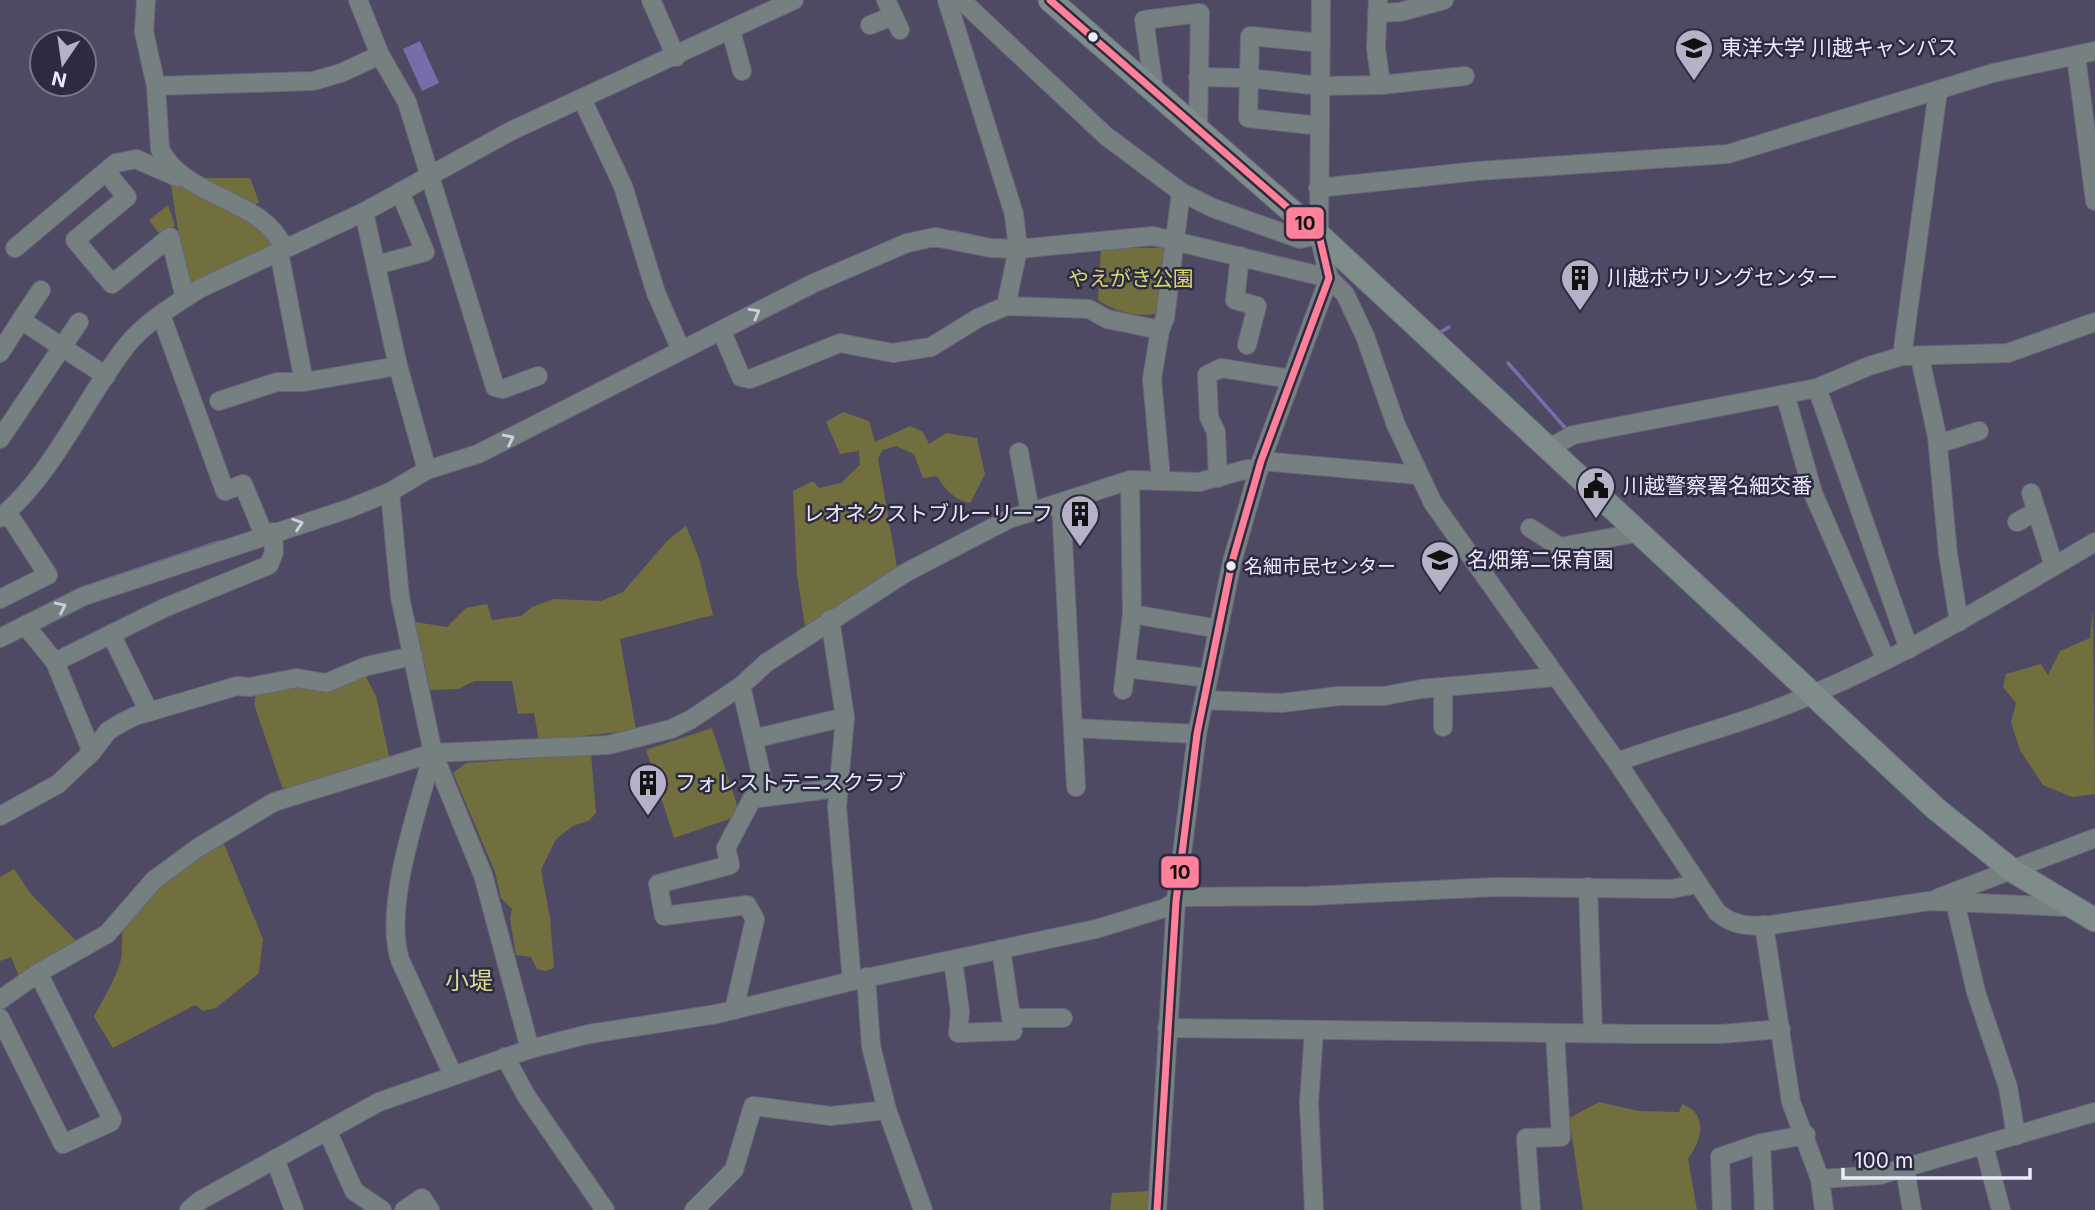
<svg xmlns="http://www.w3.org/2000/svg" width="2095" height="1210" viewBox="0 0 2095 1210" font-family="Inter,'Noto Sans JP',sans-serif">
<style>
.green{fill:#716f3e}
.water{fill:#756eab}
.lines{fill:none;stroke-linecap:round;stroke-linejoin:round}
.stream{stroke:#756eab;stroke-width:3.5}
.minor-casing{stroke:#69667a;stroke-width:20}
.major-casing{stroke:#69667a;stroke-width:25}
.minor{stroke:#768080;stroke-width:18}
.major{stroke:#7e8c8b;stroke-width:23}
.bus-1-casing{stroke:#2d2b41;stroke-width:12}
.bus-1{stroke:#ff8098;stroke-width:7}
.oneway{stroke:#cdd0dc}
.bus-dot{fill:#eaeafb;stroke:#2d2b41;stroke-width:2.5}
.labels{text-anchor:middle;stroke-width:5;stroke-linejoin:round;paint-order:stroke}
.bus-label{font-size:19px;fill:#eaeafb;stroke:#2d2b41;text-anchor:start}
.poi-label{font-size:21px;fill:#eaeafb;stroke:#2d2b41;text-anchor:start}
.park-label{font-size:21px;fill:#d7d66e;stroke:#2d2b41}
.quarter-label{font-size:24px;fill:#dada8c;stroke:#2d2b41}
.line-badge{stroke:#2d2b41;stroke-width:2.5}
.pale-badge-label{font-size:19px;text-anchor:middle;font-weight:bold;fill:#111}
</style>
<rect width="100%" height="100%" fill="#4e4a64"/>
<g class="green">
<polygon points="193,178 250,178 259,202 251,207"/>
<polygon points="170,179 251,219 274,244 187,286"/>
<polygon points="168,205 175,225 161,236 149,220"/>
<path d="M1101,248H1167L1162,312C1141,319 1115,312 1098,300Z"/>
<path d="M843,412L869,421L875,442L910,426L923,432L929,444L946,433L977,438L985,474L970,503C956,501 944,489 937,476L923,478L914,454L896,446L883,450L878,458L898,573L805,626L797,576L793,491L813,481L819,488L841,483L860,465L859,451L840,454L826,422Z"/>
<polygon points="686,526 699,558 713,615 620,639 636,730 539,741 534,713 518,714 512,681 475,681 458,689 430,690 415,622 447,627 466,608 487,604 492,620 521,616 532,607 554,599 601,601 623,592 667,541"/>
<polygon points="2093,609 2095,794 2072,797 2043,785 2020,750 2011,722 2016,703 2003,687 2006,674 2041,664 2048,675 2060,651 2090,638"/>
<polygon points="366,677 376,696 389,756 382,762 289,791 282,787 254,704 256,695 276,686 326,688"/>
<polygon points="712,728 739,811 735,817 674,838 646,750"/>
<polygon points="591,754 596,813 590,820 573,826 556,839 541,870 550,918 554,968 546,971 537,969 531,957 516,955 510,919 512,909 501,898 495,872 453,773 466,763"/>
<path d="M224,844L263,939L259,973L216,1008L203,1011L195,1005L113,1048L94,1017C102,1000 115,981 120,963C124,951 120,936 124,925C132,904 202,847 224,844Z"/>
<polygon points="14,869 31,894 79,944 19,976 11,957 0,961 0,877"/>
<path d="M1599,1102L1639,1111L1679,1112L1682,1104C1709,1114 1702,1141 1688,1158L1697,1210H1583L1569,1118Z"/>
<polygon points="1151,1191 1150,1210 1110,1210 1112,1193"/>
</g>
<polygon class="water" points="420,41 439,83 422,91 403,49"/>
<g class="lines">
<g class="stream">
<polyline points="953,232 973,236"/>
<polyline points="1436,335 1449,327"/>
<polyline points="1508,363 1567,430"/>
<polyline points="103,581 219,542"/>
</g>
<defs>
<g id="minor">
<path d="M146,0L144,32L156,86L160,149C184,199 265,198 284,249"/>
<polyline points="358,0 380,55 407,102 495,387 503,389 538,376"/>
<polyline points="651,0 676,57"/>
<polyline points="886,0 900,30"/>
<polyline points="961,0 1106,136 1181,192 1213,208 1300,239 1319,235"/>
<polyline points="1378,0 1376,48 1381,85"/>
<polyline points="1377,13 1400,12 1444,0"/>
<polyline points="870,25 893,16"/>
<polyline points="731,31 742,71"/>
<polyline points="2076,56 2095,201"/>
<polyline points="1198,77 1249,78 1320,86 1381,85 1465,76"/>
<polyline points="156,86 313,81 341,73 380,55"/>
<polyline points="1154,89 1144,20 1200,13 1198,129"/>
<polyline points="582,99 623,186 656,293 681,350"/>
<polyline points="1320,126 1248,118 1250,36 1321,43"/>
<polyline points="106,172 127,197 75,240 112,284 170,237 185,298"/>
<polyline points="1318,188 1478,171 1728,154 1993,73 2095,51"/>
<polyline points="364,212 398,366 427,470"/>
<polyline points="15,248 116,163 136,159 177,177"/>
<polyline points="279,252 304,382"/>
<polyline points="1240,256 1235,300 1257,306 1247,345"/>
<polyline points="376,265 425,252 400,192"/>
<polyline points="1006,306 1089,309 1107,319 1160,330 1165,318 1181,192"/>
<polyline points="161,315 225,491 243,484 264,535"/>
<polyline points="21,320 41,290"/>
<polyline points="1160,330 1152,379 1161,479"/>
<polyline points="722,332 741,377 750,379 840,343 893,353 931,347 978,318 1006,306 1018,249 1014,214 947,0"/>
<polyline points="0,353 21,320 106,376"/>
<polyline points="1902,356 1938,91"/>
<polyline points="1920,358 1937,436 1948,554 1959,622"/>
<polyline points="1817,388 1909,649"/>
<polyline points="1785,394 1813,493 1886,660"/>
<polyline points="219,401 277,382 304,382 398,366"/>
<polyline points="0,439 79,322"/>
<polyline points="1938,444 1979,431"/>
<polyline points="1551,447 1573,435 1817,388 1869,366 1902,356 2008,353 2095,322"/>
<polyline points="1019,452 1030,511"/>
<polyline points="1261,461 1418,475"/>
<polyline points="1218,478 1216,432 1209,417 1207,375 1221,368 1291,379"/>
<polyline points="390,492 400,597 433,753 483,875 530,1049"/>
<polyline points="2031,493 2054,566"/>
<polyline points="1061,504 1076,787"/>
<path d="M0,518C55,472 83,401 127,345C146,322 174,305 199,289L364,212L511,131L794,0"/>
<polyline points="2017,522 2037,511"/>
<polyline points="1530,528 1560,547 1641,532"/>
<polyline points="0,599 48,575 7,512"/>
<polyline points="1132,614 1219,629"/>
<polyline points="830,619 845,717 837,807 852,981"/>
<polyline points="25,625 55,662 92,752"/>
<polyline points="111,634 149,712"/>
<path d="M0,638L84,596L348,509L390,492L427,470L478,454L814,283L907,243L935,237L991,248L1018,249L1153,236L1329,278L1345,294L1365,336L1396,425L1433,503L1617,762L1717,912C1733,926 1750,927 1771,925L1929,901L2068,907"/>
<polyline points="55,662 164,608 269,565 274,552 273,532"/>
<polyline points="1126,668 1208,678"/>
<polyline points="741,686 766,795"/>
<polyline points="1443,687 1443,727"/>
<polyline points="1123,690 1132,614 1130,480"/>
<polyline points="1204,700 1281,703 1339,696 1384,696 1421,689 1555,677"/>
<polyline points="1073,728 1197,734"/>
<polyline points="753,739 845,717"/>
<path d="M433,753C418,809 383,906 400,960L453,1075"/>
<path d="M1617,762C1682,738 1750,722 1813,694C1912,652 2003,596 2095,542"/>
<polyline points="0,816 58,784 92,752 108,731 121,723 135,716 237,686 250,687 297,678 326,683 367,666 413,656"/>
<polyline points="1588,887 1593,1033"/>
<polyline points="1938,898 2095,838"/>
<polyline points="1955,902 1976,992 2008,1087 2016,1136"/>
<polyline points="1764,925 1791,1102 1820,1179 1824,1210"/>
<polyline points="953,960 960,1012 958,1033 1013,1031 1001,949"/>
<polyline points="866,977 871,1046 887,1110 923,1210"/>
<polyline points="0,1000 38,973 107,934 154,880 199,847 274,802 433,753 608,745 671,729 690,720 741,686 766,663 905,573 1009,519 1130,480 1199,482 1248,469 1259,470"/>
<polyline points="734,1010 755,919 747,905 664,916 658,884 730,865 726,848 752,799 837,788"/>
<polyline points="0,1018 63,1144 111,1122 112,1119 38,973"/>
<polyline points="1012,1018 1063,1018"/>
<polyline points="1167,1028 1641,1034 1721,1034 1781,1029"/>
<polyline points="1314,1031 1309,1102 1314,1210"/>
<polyline points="505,1057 527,1097 605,1210"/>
<polyline points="327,1130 354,1191 382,1210"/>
<polyline points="1984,1146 2001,1210"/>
<polyline points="275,1159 294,1210"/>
<polyline points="1905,1169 1912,1210"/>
<polyline points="1820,1179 1880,1175 2095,1112"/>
<polyline points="189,1210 201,1200 379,1102 530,1049 589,1034 717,1014 852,981 1096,929 1165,908 1183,897 1310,896 1495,887 1671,889 1698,884"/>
<polyline points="404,1210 422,1198 430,1210"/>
<polyline points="694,1210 734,1170 753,1106 831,1116 887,1110"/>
<polyline points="1157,1210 1176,901 1197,734 1232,562 1261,461 1329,278 1319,235 1321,0"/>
<polyline points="1531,1210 1526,1138 1561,1137 1555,1033"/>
<polyline points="1722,1210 1720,1157 1761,1143"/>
<polyline points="1764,1210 1761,1143 1806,1135"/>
</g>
<polyline id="major" points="1050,0 1319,235 1936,809 2013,871 2095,920"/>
</defs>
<use href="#minor" class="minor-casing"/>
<use href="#major" class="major-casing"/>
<use href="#minor" class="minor"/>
<use href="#major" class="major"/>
<defs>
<polyline id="bus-1" points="1050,0 1319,235 1329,278 1261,461 1232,562 1197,734 1176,901 1157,1210"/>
</defs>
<use href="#bus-1" class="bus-1-casing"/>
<use href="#bus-1" class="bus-1"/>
</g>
<defs><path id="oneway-chevron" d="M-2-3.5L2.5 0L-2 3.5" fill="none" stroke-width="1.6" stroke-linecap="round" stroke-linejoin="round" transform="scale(1.75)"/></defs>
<g class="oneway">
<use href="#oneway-chevron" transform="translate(755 313) rotate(-29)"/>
<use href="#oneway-chevron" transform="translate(509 439) rotate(-26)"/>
<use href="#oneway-chevron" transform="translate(298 524) rotate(-18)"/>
<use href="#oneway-chevron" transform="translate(61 607) rotate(-26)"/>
</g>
<defs>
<symbol id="university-pin" viewBox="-11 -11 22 30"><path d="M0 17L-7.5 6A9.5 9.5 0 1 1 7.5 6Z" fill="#b3b2c6" stroke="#2d2b41"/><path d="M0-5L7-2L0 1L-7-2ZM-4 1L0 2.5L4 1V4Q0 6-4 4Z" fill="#111"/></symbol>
<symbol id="building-pin" viewBox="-11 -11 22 30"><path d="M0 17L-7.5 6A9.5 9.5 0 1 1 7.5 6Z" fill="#b3b2c6" stroke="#2d2b41"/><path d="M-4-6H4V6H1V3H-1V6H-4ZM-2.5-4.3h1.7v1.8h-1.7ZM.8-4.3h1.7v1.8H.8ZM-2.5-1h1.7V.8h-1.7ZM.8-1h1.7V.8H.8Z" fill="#111"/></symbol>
<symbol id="civic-pin" viewBox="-11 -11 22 30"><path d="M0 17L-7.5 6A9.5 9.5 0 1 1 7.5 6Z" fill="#b3b2c6" stroke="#2d2b41"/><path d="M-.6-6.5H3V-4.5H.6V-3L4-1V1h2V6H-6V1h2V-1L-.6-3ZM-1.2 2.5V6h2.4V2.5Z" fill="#111"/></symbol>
<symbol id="school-pin" viewBox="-11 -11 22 30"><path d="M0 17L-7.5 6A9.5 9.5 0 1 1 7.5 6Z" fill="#b3b2c6" stroke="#2d2b41"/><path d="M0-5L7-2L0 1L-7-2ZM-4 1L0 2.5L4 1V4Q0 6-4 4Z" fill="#111"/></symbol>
</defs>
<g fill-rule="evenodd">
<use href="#university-pin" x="1672" y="26" width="44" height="60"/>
<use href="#building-pin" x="1558" y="256" width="44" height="60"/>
<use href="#civic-pin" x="1574" y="464" width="44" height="60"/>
<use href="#building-pin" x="1058" y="492" width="44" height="60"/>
<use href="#school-pin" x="1418" y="538" width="44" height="60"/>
<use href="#building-pin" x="626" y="761" width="44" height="60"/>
</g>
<g class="bus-dot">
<circle cx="1093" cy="37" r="6"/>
<circle cx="1231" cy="566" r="6"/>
</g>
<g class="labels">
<g class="bus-label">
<text x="1244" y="573">名細市民センター</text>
</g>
<g class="poi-label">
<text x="1721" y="55">東洋大学 川越キャンパス</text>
<text x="1607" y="285">川越ボウリングセンター</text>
<text x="1623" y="493">川越警察署名細交番</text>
<text x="1053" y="521" text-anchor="end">レオネクストブルーリーフ</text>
<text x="1467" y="567">名畑第二保育園</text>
<text x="675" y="790">フォレストテニスクラブ</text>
</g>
<g class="park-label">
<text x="1131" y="286">やえがき公園</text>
</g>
<g class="quarter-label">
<text x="469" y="989">小堤</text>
</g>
</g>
<g class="line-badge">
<rect x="1285" y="206" width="40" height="34" rx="7" fill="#ff8098"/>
<rect x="1160" y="855" width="40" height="34" rx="7" fill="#ff8098"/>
</g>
<g class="pale-badge-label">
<text x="1305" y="230">10</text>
<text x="1180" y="879">10</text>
</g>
<g transform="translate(63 63) rotate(193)"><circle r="33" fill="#2d2b41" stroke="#79778b" stroke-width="2"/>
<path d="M0-5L12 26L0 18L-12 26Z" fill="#b3b2c6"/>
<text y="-10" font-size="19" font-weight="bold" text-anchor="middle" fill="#eaeafb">N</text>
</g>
<path d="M1843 1168v10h187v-10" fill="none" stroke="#eaeafb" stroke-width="3.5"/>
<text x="1854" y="1168" font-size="21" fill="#eaeafb" stroke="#2d2b41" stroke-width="5" paint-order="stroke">100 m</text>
</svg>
